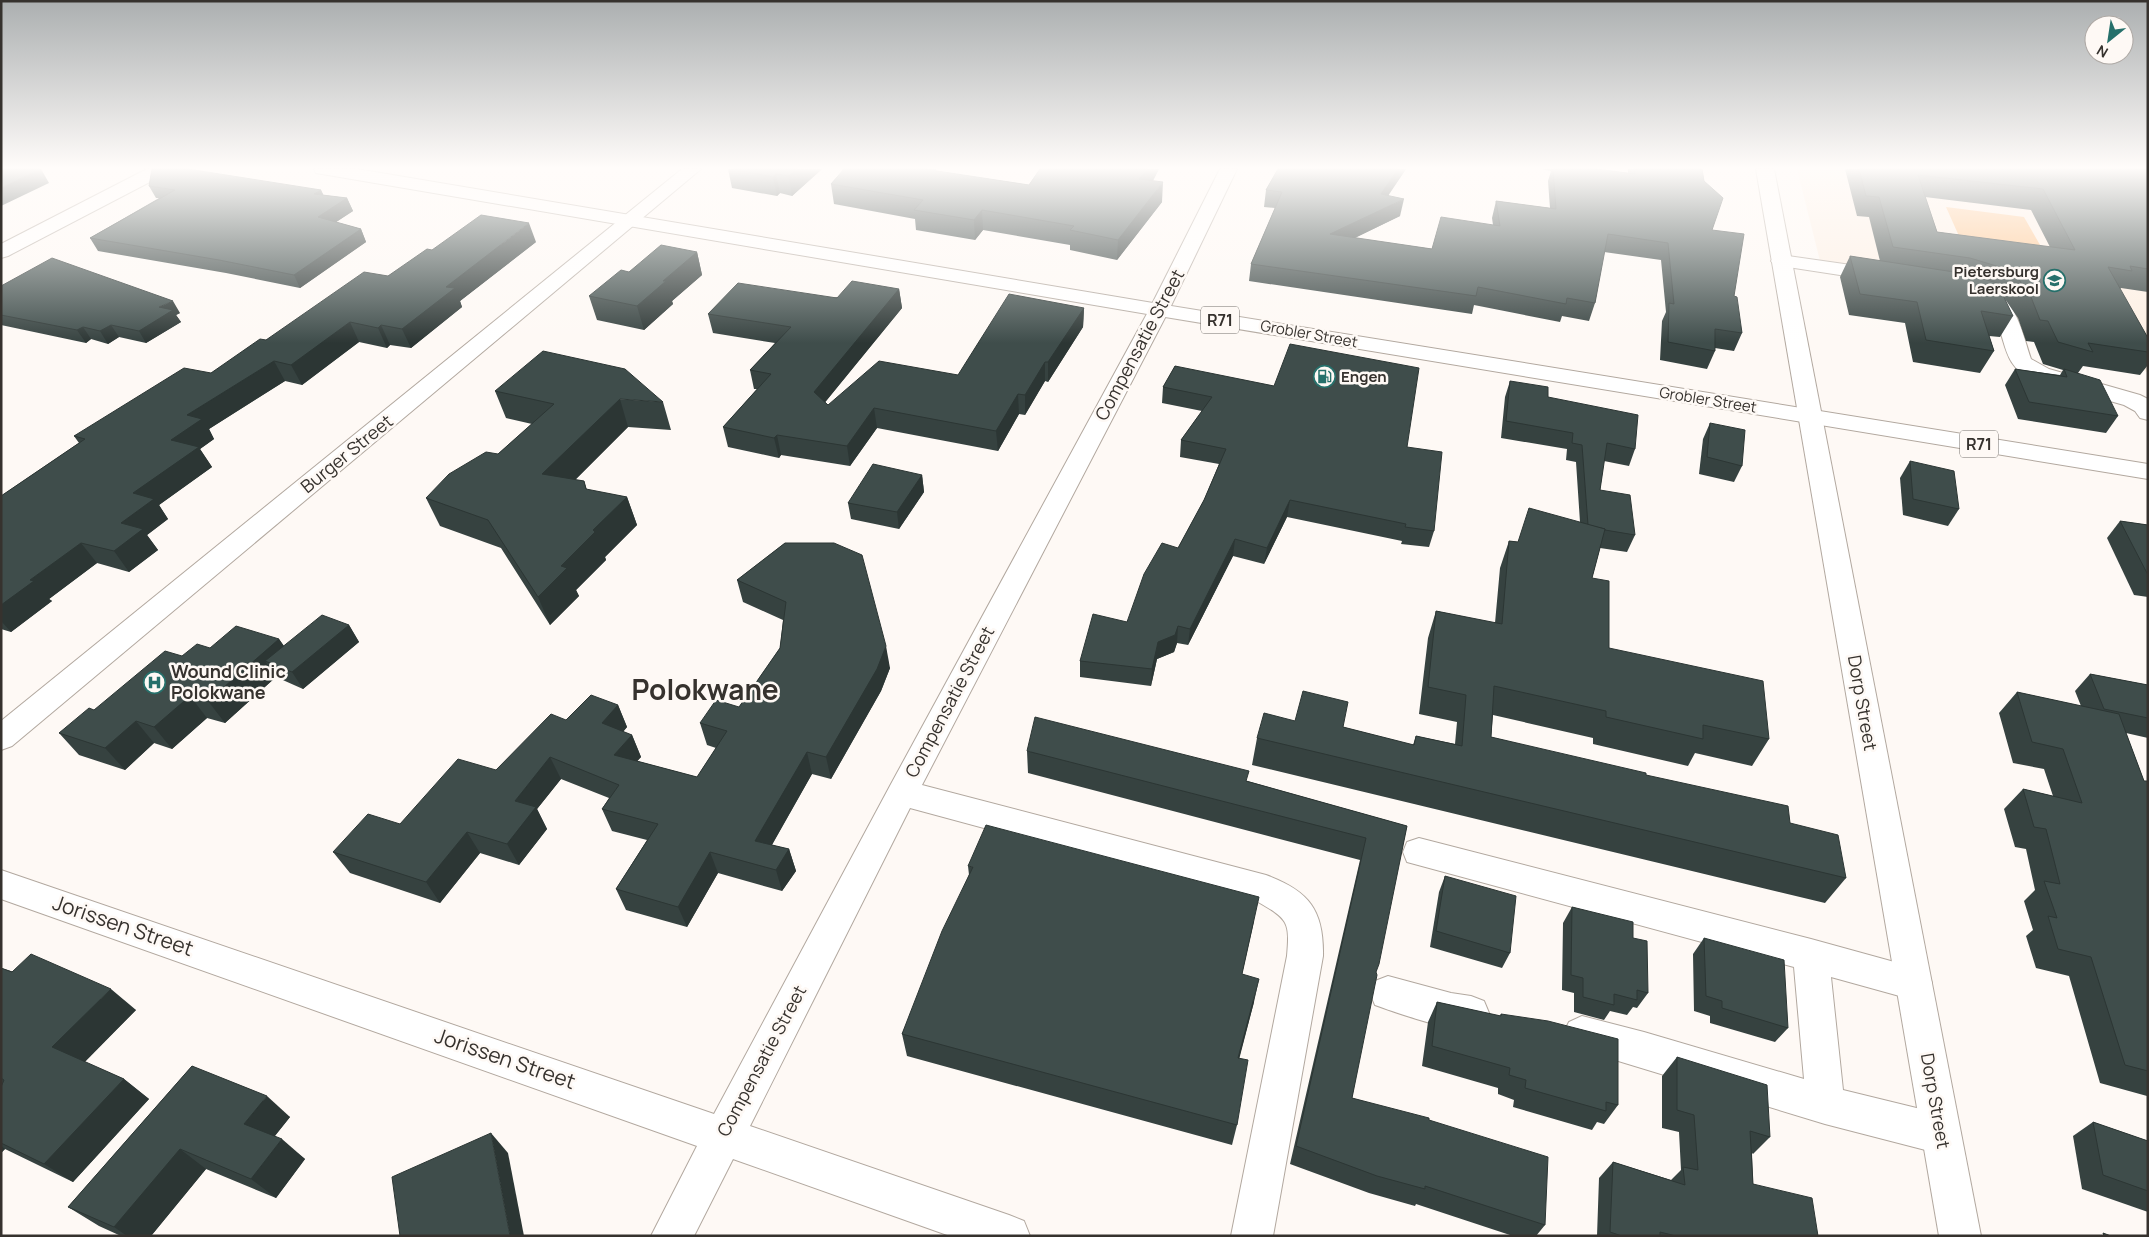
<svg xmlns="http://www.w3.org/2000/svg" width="2149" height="1237" viewBox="0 0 2149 1237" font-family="Manrope,sans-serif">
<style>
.built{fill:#fdefe3}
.green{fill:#fdc186}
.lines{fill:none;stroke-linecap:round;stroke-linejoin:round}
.street-casing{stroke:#b2a89f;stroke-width:2}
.secondary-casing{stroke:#b2a89f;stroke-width:2}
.primary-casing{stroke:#b2a89f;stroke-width:2}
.street{fill:#fff;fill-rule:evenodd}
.secondary{fill:#fff;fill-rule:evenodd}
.primary{fill:#fff;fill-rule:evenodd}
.wall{fill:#364240;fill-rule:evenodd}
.shaded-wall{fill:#2c3634}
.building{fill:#3f4d4b;stroke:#2c3634;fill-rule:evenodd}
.labels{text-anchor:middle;stroke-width:5;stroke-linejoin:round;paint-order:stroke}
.far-poi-label{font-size:15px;font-weight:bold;fill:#36322e;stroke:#fef9f5;text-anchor:end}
.far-street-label{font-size:15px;fill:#36322e;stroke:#fef9f5}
.shield{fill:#fef9f5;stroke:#726e6a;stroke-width:1}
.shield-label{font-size:16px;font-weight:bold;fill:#36322e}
.street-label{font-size:18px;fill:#36322e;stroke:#fef9f5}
.poi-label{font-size:18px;font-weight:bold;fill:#36322e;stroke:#fef9f5;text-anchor:start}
.near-street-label{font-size:21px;fill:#36322e;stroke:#fef9f5}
.town-label{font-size:28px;font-weight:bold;fill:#36322e;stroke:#fef9f5}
</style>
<rect width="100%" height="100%" fill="#fef9f5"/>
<polygon class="built" points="1797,169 2148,169 2148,372 2146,372 2106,301 1820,261"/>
<polygon class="green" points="1946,207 2024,217 2051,264 1967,254"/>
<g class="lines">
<defs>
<g id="street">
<polygon points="147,169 169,169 167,173 8,256 1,258 1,244"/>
<polygon points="682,169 701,169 12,746 1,750 1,721"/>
<path d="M1220,169H1237L1169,310L922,785L1266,875C1309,891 1324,910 1323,956L1273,1236H1231L1287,956C1290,922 1288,919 1258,902L910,808L750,1126L1009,1215L1024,1221L1030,1236H950L733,1159L694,1236H651L697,1146L1,899V870L714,1114L891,784L1149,310Z"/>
<polygon points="1781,255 1879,269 1886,271 1889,275 1886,279 1879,281 1774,265 1771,261 1774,257"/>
<path d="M1988,289C2016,296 2023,336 2031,359L2049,369L2140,395L2148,399V420L2140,418L2135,411L2124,405L2033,379C2002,367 2007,340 1993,313C1989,305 1983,302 1978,295L1981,291Z"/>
<polygon points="1419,838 1811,939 1927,971 1932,983 1927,995 1914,1000 1831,977 1843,1090 1941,1114 1955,1120 1961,1134 1955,1148 1941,1154 1825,1124 1569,1046 1563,1034 1569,1022 1582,1016 1644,1032 1804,1079 1794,967 1407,862 1403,852 1407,842"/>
<path d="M1388,976L1451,993L1471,996L1484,1001L1489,1013L1484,1025C1479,1027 1474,1030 1469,1030C1447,1030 1397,1013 1375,1005L1370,993L1375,981Z"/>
</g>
<polygon id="secondary" points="1756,169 1774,169 1981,1236 1939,1236"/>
<polygon id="primary" points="314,169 357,169 1159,304 2148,464 2148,479 1159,316 322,174 316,173"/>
</defs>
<use href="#street" class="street-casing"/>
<use href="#secondary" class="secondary-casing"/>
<use href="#primary" class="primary-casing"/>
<use href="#street" class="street"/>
<use href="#secondary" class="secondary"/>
<use href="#primary" class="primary"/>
</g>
<g class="wall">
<polygon points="728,169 822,169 792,196 780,193 777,196 732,188"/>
<polygon points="842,169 936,169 936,171 1029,185 1040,169 1159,169 1153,181 1162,202 1117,260 1070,250 1070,245 983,230 975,240 916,230 915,219 834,204 831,184 843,171"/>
<polygon points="1278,169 1406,169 1388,195 1400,216 1355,238 1432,249 1493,225 1492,218 1496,201 1550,208 1548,181 1551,171 1541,169 1596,169 1628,173 1628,169 1702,169 1712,230 1734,296 1742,333 1734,351 1715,348 1715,351 1707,369 1660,360 1662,321 1666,312 1661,260 1604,252 1595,303 1589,321 1562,316 1560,322 1474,305 1472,314 1249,281 1251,264 1275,208 1264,207 1266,190"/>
<path d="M1845,169H2148V292L2121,288L2120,289L2148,338V365L2140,375L2083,366L2078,373L2118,416L2106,433L2018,419L2005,385L2015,369L2060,375L2063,370L2043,364L2034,342L2026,341L2018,318L2005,299L2013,316L2000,337L1989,336L1994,351L1980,373L1913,362L1905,323L1849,315L1840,277L1850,256L1880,261L1869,217L1857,216ZM1925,197L2031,210L2050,247L1937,232Z"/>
<polygon points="149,186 321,190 323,195 347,198 353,211 336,222 361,229 366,242 300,288 226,273 98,251 90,238 159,198 156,198"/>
<polygon points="536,242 460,301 462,307 411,348 390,345 387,348 359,342 302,385 285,381 209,429 214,439 200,449 212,467 159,505 168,519 147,535 158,550 129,572 97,563 49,599 52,601 11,632 1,629 1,496 79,443 74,436 211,373 266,340 388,276 432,250"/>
<polygon points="697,252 702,275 672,301 673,304 644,330 597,320 589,296 629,272"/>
<polygon points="1,286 180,313 176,315 181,322 146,343 119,337 108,344 91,339 86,343 1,325"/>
<polygon points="899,289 902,308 825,402 828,405 958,375 1084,308 1083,327 1048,382 1045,381 1025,415 1019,414 998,451 877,428 850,466 781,455 779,458 728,447 723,427 757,389 754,389 750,370 775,343 713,333 708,314"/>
<polygon points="1175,366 1407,447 1434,531 1429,547 1401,544 1402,541 1287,517 1264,564 1233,556 1188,645 1177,643 1174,652 1157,659 1151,686 1080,677 1080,661 1127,622 1178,548 1204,500 1219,464 1180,457 1181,440 1202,411 1162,403 1163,387"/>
<polygon points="1510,381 1548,397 1635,449 1629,466 1604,461 1600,490 1635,535 1627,552 1600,548 1592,578 1609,648 1769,739 1752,766 1695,753 1688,766 1593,744 1593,738 1493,715 1491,737 1646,775 1790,823 1846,878 1825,903 1252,765 1257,738 1295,721 1343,727 1413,745 1416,736 1455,744 1457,722 1419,714 1428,638 1436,611 1495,623 1500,568 1509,541 1518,542 1580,522 1576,462 1566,460 1567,449 1501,438 1505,397"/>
<polygon points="495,391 663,402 671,430 628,427 575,480 584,481 587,490 627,497 637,525 605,557 606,560 576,590 579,596 550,625 501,548 440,526 426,498 498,454 532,424 506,418"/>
<polygon points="1710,423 1742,466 1734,482 1699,474 1703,439"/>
<polygon points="1910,461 1959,509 1948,526 1903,515 1900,478"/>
<polygon points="922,475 924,492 899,529 851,519 848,503"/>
<polygon points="2120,521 2148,525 2148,597 2134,595 2107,538"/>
<polygon points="785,543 890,668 881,691 831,779 812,774 772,845 789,849 796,871 782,891 718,873 687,927 626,910 616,889 647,840 612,831 602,809 609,798 561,779 537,809 547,829 519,865 480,853 440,903 350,873 333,852 400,824 496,770 566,720 618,705 627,727 623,732 632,735 641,757 637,761 697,777 716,748 707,745 700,723 739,707 780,648 783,620 743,602 737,580"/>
<polygon points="349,625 359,642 303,689 276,677 225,723 207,718 172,749 154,743 125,770 79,755 59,733 94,710 182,656 210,648 279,639 284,646"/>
<polygon points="2090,674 2148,685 2148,738 2126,733 2144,781 2148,781 2148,1099 2147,1096 2100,1083 2069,976 2036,968 2026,936 2033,930 2024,901 2035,890 2026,849 2015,847 2004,809 2023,789 2053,796 2044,769 2013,763 1999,713 2017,692 2081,706 2075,691"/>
<polygon points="1027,751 1247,781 1407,826 1376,972 1352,1098 1429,1120 1545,1225 1536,1236 1513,1236 1416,1204 1415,1206 1369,1193 1290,1164 1360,860 1028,773"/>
<polygon points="968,866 1254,921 1242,974 1254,1002 1239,1058 1237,1125 1232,1145 907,1056 902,1034 969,875"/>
<polygon points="1445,876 1510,953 1502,968 1430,947 1439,892"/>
<polygon points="1572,907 1633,938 1648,993 1637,1008 1633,1007 1627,1015 1610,1011 1604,1020 1574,1012 1574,993 1562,990 1563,923"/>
<polygon points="1704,938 1788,1028 1775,1042 1710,1023 1710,1016 1694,1011 1693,954"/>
<polygon points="1,968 136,1010 84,1062 124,1079 149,1099 73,1182 5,1149 1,1153"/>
<polygon points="1437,1002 1500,1016 1501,1014 1618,1105 1604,1124 1597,1122 1592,1130 1513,1107 1514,1100 1498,1094 1498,1088 1422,1066 1428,1022"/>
<polygon points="1677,1057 1770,1137 1753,1154 1752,1153 1753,1184 1818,1236 1597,1236 1599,1178 1613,1162 1671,1180 1681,1170 1679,1132 1662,1128 1662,1076"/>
<polygon points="192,1066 290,1117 275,1136 305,1159 276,1198 206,1169 151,1236 121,1236 99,1226 68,1207"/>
<polygon points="2093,1122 2148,1141 2148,1212 2082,1189 2073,1136"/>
</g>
<g class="shaded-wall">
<polygon points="40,169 41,169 49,183 1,206 1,188"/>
<polygon points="797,169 822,169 792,196 789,176"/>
<polygon points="1148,169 1159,169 1151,183 1139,179"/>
<polygon points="1398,169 1406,169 1378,211 1381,194"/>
<polygon points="776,174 780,193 777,196 773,177"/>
<polygon points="1163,182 1162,202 1117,260 1118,240"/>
<polygon points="321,190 327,202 314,194"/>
<polygon points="347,198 353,211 324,230 318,217"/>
<polygon points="1404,199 1400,216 1327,251 1330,234"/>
<polygon points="982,210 983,230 975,240 974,220"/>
<polygon points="529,223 536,242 460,301 462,307 411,348 402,329 446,287"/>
<polygon points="361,229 366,242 300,288 294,275"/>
<polygon points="697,252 702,275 672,301 673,304 644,330 637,306 663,281"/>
<polygon points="899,289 902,308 818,411 814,392"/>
<polygon points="173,301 180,313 176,315 181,322 146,343 139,331 159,307"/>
<polygon points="1084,308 1083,327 1048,382 1048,362"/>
<polygon points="350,322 359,342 302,385 291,365"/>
<polygon points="111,325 119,337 108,344 100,331"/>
<polygon points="381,325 390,345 387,348 378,328"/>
<polygon points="83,327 91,339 86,343 77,330"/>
<polygon points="274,361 285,381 209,429 214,439 200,449 212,467 159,505 168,519 147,535 158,550 129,572 114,551 121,523 133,493 171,440 187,415"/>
<polygon points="1045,362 1045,381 1025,415 1025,395"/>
<polygon points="1018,394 1019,414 998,451 996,431"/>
<polygon points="620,399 628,427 553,502 542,474"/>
<polygon points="874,408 877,428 850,466 847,446"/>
<polygon points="777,435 781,455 779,458 774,438"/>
<polygon points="922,475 924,492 899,529 897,512"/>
<polygon points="627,497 637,525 605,557 606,560 576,590 579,596 550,625 538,597 561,566 593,530"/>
<polygon points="1290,500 1287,517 1264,564 1267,548"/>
<polygon points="1235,539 1233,556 1188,645 1190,629"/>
<polygon points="81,543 97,563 49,599 52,601 11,632 1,621 1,605 30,580"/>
<polygon points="349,625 359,642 303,689 292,672"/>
<polygon points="1178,626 1177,643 1174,652 1157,659 1151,686 1152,669 1158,642"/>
<polygon points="279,639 294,661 265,661 276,677 225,723 208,701"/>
<polygon points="886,646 890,668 881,691 831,779 826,757"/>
<polygon points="190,696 207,718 172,749 154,727"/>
<polygon points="618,705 627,727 611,745 602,723"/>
<polygon points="136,721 154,743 125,770 105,748"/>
<polygon points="632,735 641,757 623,777 614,755"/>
<polygon points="807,752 812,774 762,862 755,841"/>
<polygon points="550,757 561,779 537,809 547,829 519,865 507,844 515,801"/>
<polygon points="467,832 480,853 440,903 426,882"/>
<polygon points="789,849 796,871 782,891 776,870"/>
<polygon points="710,852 718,873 687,927 678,907"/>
<polygon points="1259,979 1254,1002 1234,1079 1238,1058"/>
<polygon points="111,989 136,1010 79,1068 52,1047"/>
<polygon points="124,1079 149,1099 73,1182 44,1164"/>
<polygon points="267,1096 290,1117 268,1144 244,1124"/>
<polygon points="491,1133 508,1153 524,1236 510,1236"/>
<polygon points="282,1139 305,1159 276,1198 251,1179"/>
<polygon points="1,1146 5,1149 1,1153"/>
<polygon points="180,1149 206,1169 151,1236 127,1236 114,1227"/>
</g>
<g class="building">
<polygon points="1,169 40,169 1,188"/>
<polygon points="152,169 188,169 321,190 314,194 347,198 318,217 361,229 294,275 219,260 90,238 175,190 149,186"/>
<polygon points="733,169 797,169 789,176 776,174 773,177"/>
<polygon points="844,169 924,169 1029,185 1040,169 1148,169 1139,179 1163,182 1118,240 1070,230 1074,226 982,210 974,220 914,210 923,200 831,184"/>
<polygon points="1278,169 1398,169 1381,194 1404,199 1330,234 1432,249 1441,217 1500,226 1496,201 1556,209 1553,169 1596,169 1635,174 1634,169 1702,169 1704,181 1723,198 1712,230 1744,234 1734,296 1737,297 1742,333 1715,329 1715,351 1668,342 1669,303 1674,304 1668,243 1608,234 1595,303 1567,298 1566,304 1478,287 1476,296 1251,264 1282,192 1266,190"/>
<path d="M1859,169H2148V269L2130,266L2132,271L2108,267L2148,338V352L2088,343L2093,352L2058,342L2048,321L2040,320L2031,297L2013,271L1970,258L1893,247L1879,197L1866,196ZM1918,175L2043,189L2075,250L1937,232Z"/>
<polygon points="481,215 529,223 446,287 455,288 402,329 381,325 378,328 350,322 291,365 274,361 187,415 202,419 171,440 199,447 133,493 154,499 121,523 143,529 114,551 81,543 30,580 34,581 1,605 1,496 85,439 74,436 184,368 211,373 260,339 266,340 364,272 388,276 427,249 432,250"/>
<polygon points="661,245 697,252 663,281 666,281 637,306 589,296 621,270 629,272"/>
<polygon points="1850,256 1967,274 1997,283 2013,316 1981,311 1994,351 1926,340 1917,302 1860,294"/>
<polygon points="52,258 173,301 159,307 173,310 139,331 111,325 100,331 83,327 77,330 1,315 1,286"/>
<polygon points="852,281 899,289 814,392 828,405 879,361 958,375 1009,294 1084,308 1048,362 1045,362 1025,395 1018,394 996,431 874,408 847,446 777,435 774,438 723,427 771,374 750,370 791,327 708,314 738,283 837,298"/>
<polygon points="1290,344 1419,368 1407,447 1442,452 1434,531 1405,527 1406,524 1290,500 1267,548 1235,539 1190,629 1178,626 1175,635 1158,642 1152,669 1080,661 1093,614 1127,622 1144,574 1162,543 1178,548 1204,500 1226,449 1181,440 1212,397 1163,387 1175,366 1274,386"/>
<polygon points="543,351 625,369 663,402 620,399 542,474 584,481 586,489 627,497 593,530 595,532 561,566 567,568 538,597 488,520 426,498 449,474 486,452 498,454 554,404 495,391"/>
<polygon points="2015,369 2067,377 2064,369 2100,380 2118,416 2029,402"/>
<polygon points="1510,381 1548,387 1548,397 1638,415 1635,449 1607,443 1600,490 1630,495 1635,535 1605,530 1605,529 1588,525 1582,445 1572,443 1573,433 1506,421"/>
<polygon points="1710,423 1745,430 1742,466 1707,457"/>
<polygon points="1910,461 1954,471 1959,509 1913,499"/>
<polygon points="873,464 922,475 897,512 848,503"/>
<polygon points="1529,508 1605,529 1592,578 1609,581 1609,648 1763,681 1769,739 1703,725 1703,739 1606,717 1606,711 1494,686 1491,737 1646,773 1646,775 1788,806 1790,823 1838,835 1846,878 1257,738 1264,713 1295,721 1303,691 1348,702 1343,727 1414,745 1416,736 1462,746 1466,695 1428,687 1436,611 1502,624 1509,541 1518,542"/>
<polygon points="2120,521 2148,525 2148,575"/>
<polygon points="785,543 834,543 862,555 886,646 877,669 826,757 807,752 755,841 789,849 776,870 710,852 678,907 616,889 658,824 602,809 619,785 550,757 515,801 536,807 507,844 467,832 426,882 333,852 368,814 400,824 458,759 496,770 551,714 566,720 591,695 618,705 602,723 632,735 614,755 697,777 727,731 700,723 716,700 739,707 780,648 786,602 737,580"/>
<polygon points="322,615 349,625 292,672 265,661"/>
<polygon points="236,626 279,639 208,701 190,696 154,727 136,721 105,748 59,733 89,708 94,710 165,651 182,656 197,644 210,648"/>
<polygon points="2090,674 2148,685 2148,718 2104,709"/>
<polygon points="2017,692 2119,714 2144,781 2148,781 2148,1071 2125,1065 2091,957 2058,949 2048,916 2057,918 2044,881 2060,884 2046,829 2034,827 2023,789 2082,803 2063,749 2032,742"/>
<polygon points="1035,717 1249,771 1246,781 1407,826 1379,964 1376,972 1377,975 1352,1098 1429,1118 1429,1120 1548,1157 1545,1225 1425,1186 1425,1189 1377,1176 1296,1146 1366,838 1027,751"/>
<polygon points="986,825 1259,897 1242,974 1259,979 1238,1058 1248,1060 1237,1125 902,1034 942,931 973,867 968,866"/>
<polygon points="1445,876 1516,896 1510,953 1436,931"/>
<polygon points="1572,907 1633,922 1633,938 1647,941 1648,993 1637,990 1637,1000 1614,994 1614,1005 1583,997 1583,978 1571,975"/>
<polygon points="1704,938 1784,960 1788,1028 1722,1008 1722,1001 1706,996"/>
<polygon points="31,954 111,989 52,1047 124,1079 44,1164 1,1143 1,1087 4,1080 1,1078 1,968 12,972"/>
<polygon points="1437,1002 1501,1016 1501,1014 1548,1021 1618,1039 1618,1105 1606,1102 1606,1111 1525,1088 1526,1080 1509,1075 1510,1068 1432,1046"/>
<polygon points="1677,1057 1767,1085 1770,1137 1750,1131 1753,1184 1812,1198 1818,1236 1676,1236 1660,1232 1660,1236 1622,1236 1610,1232 1613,1162 1685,1185 1683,1167 1698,1170 1694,1115 1677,1110"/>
<polygon points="192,1066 267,1096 244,1124 282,1139 251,1179 180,1149 114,1227 68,1207"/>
<polygon points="2093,1122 2148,1141 2148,1191 2103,1175"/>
<polygon points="491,1133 510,1236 400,1236 392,1177"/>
<polygon points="2103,1233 2111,1236 2104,1236"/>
</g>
<linearGradient id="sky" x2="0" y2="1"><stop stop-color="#abafb0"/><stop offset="0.49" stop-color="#fffcfa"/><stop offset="1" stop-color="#fffcfa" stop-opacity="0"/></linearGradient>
<rect width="2149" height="343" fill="url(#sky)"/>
<defs>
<symbol id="school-ring" viewBox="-11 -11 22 22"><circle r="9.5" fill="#fef9f5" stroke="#26706b" stroke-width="1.5"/><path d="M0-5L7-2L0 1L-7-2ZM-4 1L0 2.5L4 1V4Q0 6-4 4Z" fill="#26706b"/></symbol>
<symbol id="fuel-ring" viewBox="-11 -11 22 22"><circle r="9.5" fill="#fef9f5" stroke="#26706b" stroke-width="1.5"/><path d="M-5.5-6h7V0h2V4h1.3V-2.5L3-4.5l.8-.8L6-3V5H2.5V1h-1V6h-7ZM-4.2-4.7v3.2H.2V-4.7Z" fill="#26706b"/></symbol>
<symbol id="hospital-ring" viewBox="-11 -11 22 22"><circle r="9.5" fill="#fef9f5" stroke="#26706b" stroke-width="1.5"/><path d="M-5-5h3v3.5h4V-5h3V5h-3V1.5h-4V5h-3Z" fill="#26706b"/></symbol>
</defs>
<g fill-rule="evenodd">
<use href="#school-ring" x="2042" y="268" width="25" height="25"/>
<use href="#fuel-ring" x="1312" y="364" width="25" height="25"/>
<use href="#hospital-ring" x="142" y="670" width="25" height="25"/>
</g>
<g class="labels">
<g class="far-poi-label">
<text x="2039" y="277">Pietersburg<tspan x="2039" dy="17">Laerskool</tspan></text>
<text x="1341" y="382" text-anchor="start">Engen</text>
</g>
<g class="far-street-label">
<text transform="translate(1309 334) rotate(10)" y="5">Grobler Street</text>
<text transform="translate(1708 400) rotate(9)" y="5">Grobler Street</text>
</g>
<g class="shield">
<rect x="1201" y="306.5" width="38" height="27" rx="4"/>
<rect x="1960" y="430.5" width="38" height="27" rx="4"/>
</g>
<g class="shield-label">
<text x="1220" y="326">R71</text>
<text x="1979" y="450">R71</text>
</g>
<g class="street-label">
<text transform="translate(1140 345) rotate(-62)" y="6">Compensatie Street</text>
<text transform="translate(347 454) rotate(-39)" y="6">Burger Street</text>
<text transform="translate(950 702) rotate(-62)" y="6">Compensatie Street</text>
<text transform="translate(1862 703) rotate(80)" y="6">Dorp Street</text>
<text transform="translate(762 1061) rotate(-62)" y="6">Compensatie Street</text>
<text transform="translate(1935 1101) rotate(80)" y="6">Dorp Street</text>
</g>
<g class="poi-label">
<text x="171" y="678">Wound Clinic<tspan x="171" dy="21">Polokwane</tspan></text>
</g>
<g class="near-street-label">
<text transform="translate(123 926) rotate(19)" y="7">Jorissen Street</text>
<text transform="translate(505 1059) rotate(19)" y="7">Jorissen Street</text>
</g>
<g class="town-label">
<text x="705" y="700">Polokwane</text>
</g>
</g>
<rect width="2149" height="1237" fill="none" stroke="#36322e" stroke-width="5"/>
<g transform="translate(2109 40) rotate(210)"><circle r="24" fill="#fef9f5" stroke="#aea9a5"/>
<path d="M0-4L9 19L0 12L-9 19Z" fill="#26706b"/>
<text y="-8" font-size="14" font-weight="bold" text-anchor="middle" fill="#36322e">N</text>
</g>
</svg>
